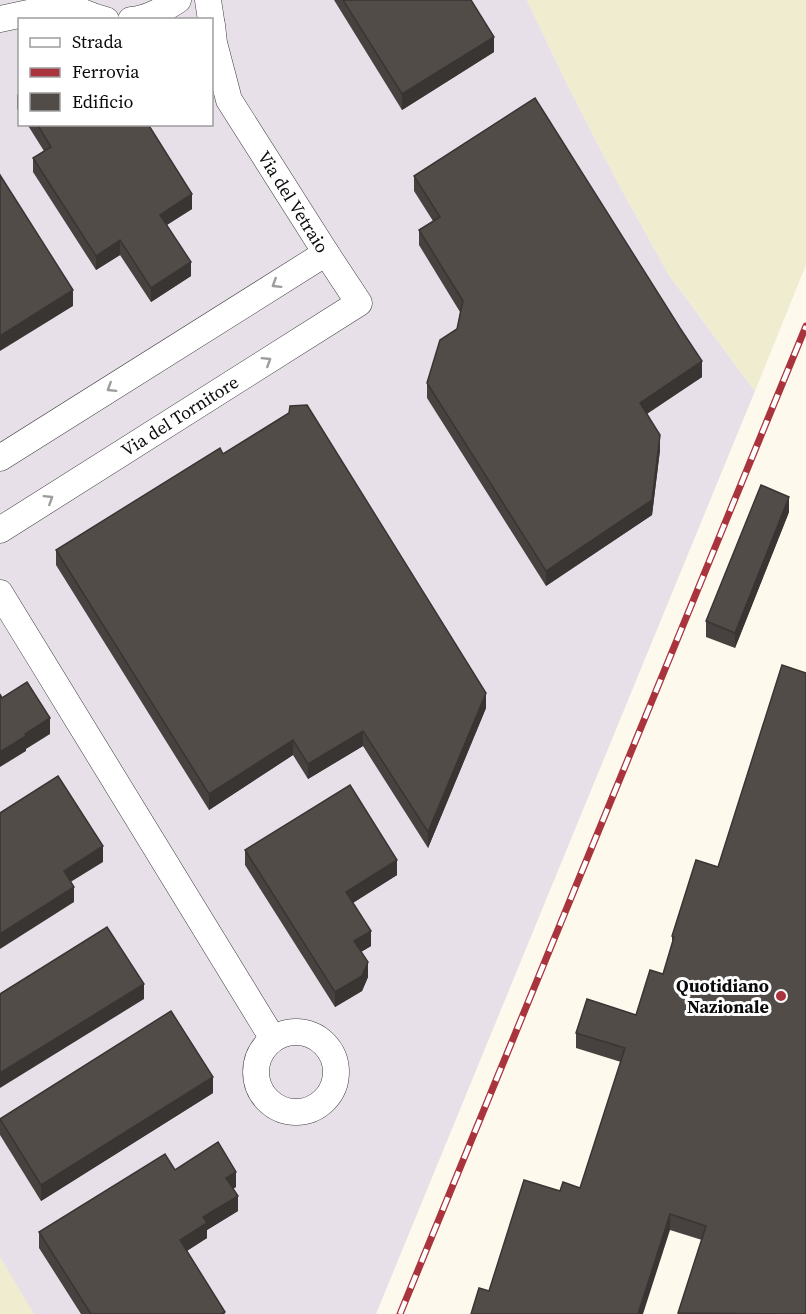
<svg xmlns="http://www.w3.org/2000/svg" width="806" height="1314" viewBox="0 0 806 1314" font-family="'Source Serif 4',serif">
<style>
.industrial{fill:#e8e0e9;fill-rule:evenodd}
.farmland{fill:#f0eccf}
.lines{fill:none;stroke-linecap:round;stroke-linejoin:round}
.street-casing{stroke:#3e3e3e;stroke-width:27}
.street{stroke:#fff;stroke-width:26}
.rail-casing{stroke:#aa343d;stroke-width:7}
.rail{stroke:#fff;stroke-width:4.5;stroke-dasharray:14;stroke-linecap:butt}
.wall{fill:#47413f}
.shaded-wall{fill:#393533}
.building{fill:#524c49;stroke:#393533;stroke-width:1.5}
.oneway{stroke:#9d9d9d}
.poi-dot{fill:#aa343d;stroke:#fff;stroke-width:2}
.labels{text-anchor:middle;stroke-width:6;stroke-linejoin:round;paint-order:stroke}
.street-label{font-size:18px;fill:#0b0b0b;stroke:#fff}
.poi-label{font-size:18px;font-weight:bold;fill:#0b0b0b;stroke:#fff;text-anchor:end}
</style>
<rect width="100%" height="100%" fill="#fdf9ec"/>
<path class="industrial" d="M0,0H527L567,84L618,183L669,275L755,391L376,1314H21L0,1289ZM20,20H212V124H20Z"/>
<g class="farmland">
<polygon points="527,0 806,0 806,265 755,391 669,275 618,183 567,84"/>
<polygon points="0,1257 34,1314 0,1314"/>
</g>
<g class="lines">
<defs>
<g id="street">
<path d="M63,0C76,11 90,16 106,20"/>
<polyline points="208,0 211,20"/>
<polyline points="0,19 47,9 72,8"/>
<path d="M131,20C148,19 164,9 178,0"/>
<polyline points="0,458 326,253"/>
<path id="s1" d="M0,530L359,303L326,253L229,100L214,43L212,25"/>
<polyline points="0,593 273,1039"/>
<circle cx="296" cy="1072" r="40"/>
</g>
</defs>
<use href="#street" class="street-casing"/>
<use href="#street" class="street"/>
<defs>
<polyline id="rail" points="400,1314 806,326"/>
</defs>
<use href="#rail" class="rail-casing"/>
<use href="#rail" class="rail"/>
</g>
<g class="wall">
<polygon points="334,0 471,0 494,52 402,110"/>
<polygon points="20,93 20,112 17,109 17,95"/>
<polygon points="27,124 148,124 192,209 167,225 191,276 151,302 120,255 96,270 33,172 33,158 44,151"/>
<polygon points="414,176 702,377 647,414 660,450 652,515 546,586 427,398 427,383 457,329 460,312 419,245 419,230 433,221 414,191"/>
<polygon points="223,454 486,708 428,848 363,746 308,779 293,755 209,810 56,565 56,550"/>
<polygon points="789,512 735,648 706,637 706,621"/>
<polygon points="245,850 397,875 353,903 371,946 361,952 368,977 362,991 335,1007 245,865"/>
<polygon points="696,860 806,1314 678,1314 702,1240 670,1230 489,1291 560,1191 580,1188 621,1062 576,1048 576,1033 636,1015 663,974 672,945 672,936"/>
<polygon points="213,1093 41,1201 0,1135 0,1119"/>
<polygon points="236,1187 233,1189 238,1211 207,1230 207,1238 187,1251 225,1314 81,1314 39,1248 39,1232"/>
</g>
<g class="shaded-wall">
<polygon points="494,37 494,52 402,110 402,94"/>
<polygon points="192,194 192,209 160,229 160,215"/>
<polygon points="120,240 120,255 96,270 96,256"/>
<polygon points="191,262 191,276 151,302 151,288"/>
<polygon points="73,290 73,306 0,351 0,336"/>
<polygon points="702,361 702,377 640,418 640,403"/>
<polygon points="660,435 660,450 652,515 546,586 546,571"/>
<polygon points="789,497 789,512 735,648 735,633"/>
<polygon points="486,693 486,708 428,848 428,832"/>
<polygon points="50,718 50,734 26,749 26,751 0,767 0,752 25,734"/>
<polygon points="363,731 363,746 308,779 308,764"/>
<polygon points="293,740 293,755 209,810 209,794"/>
<polygon points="103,846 103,862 64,886 64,871"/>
<polygon points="397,860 397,875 346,907 346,892"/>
<polygon points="74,887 74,902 0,949 0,934"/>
<polygon points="371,931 371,946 354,956 354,941"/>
<polygon points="368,962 368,977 362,991 335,1007 335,992"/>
<polygon points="144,984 144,999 0,1088 0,1073"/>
<polygon points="213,1077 213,1093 41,1201 41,1185"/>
<polygon points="236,1172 236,1187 226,1193 226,1178"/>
<polygon points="238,1196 238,1211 207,1230 207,1238 180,1255 180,1240 203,1217"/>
<polygon points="670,1214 670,1230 643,1314 638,1314"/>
</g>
<g class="building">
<polygon points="343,0 471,0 494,37 402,94"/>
<polygon points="535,98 680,328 702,361 640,403 660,435 652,500 546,571 427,383 440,340 457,329 463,301 419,230 440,217 414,176"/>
<polygon points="37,124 148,124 192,194 160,215 191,262 151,288 120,240 96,256 33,158 51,147"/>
<polygon points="0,175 73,290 0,336"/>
<polygon points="307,405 486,693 428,832 363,731 308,764 293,740 209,794 56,550 220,448 223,454 289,413 290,406"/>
<polygon points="761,485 789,497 735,633 706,621"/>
<polygon points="782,665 806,673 806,1314 678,1313 706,1226 670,1214 638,1314 471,1314 479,1288 489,1291 524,1180 560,1191 563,1182 580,1188 625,1048 576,1033 587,999 636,1015 650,970 663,974 674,937 672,936 696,860 718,867"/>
<polygon points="27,682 50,718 25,734 26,736 0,752 0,694 2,698"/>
<polygon points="58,776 103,846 64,871 74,887 0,934 0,813"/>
<polygon points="350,785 397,860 346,892 371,931 354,941 368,962 362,976 335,992 245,850"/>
<polygon points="107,927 144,984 0,1073 0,994"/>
<polygon points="171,1011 213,1077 41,1185 0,1119"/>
<polygon points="218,1142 236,1172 226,1178 238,1196 203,1217 207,1223 180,1240 225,1312 221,1314 91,1314 39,1232 165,1154 175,1170"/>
</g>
<defs><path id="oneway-chevron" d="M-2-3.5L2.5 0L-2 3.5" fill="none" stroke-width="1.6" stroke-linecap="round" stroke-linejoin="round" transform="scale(1.5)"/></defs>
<g class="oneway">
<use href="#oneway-chevron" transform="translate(276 284) rotate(148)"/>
<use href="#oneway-chevron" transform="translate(267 361) rotate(-32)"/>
<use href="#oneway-chevron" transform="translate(111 388) rotate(148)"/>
<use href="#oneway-chevron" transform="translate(49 499) rotate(-32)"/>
</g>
<circle class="poi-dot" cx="781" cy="996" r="6"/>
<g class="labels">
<g class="street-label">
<text transform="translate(293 202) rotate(58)" y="6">Via del Vetraio</text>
<text dy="6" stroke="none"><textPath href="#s1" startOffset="213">Via del Tornitore</textPath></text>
</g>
<g class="poi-label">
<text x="769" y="992">Quotidiano<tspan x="769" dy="21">Nazionale</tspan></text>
</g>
</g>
<rect x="18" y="18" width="195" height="108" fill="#ffffff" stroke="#9d9d9d" stroke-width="1.5"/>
<rect x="30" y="38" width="30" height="9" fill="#ffffff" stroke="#9d9d9d" stroke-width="1.5"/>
<text x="72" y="48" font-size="18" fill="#0b0b0b">Strada</text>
<rect x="30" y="68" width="30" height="9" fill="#aa343d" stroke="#9d9d9d" stroke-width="1.5"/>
<text x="72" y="78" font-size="18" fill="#0b0b0b">Ferrovia</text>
<rect x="30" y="93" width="30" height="18" fill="#524c49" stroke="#9d9d9d" stroke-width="1.5"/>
<text x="72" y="108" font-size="18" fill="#0b0b0b">Edificio</text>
</svg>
